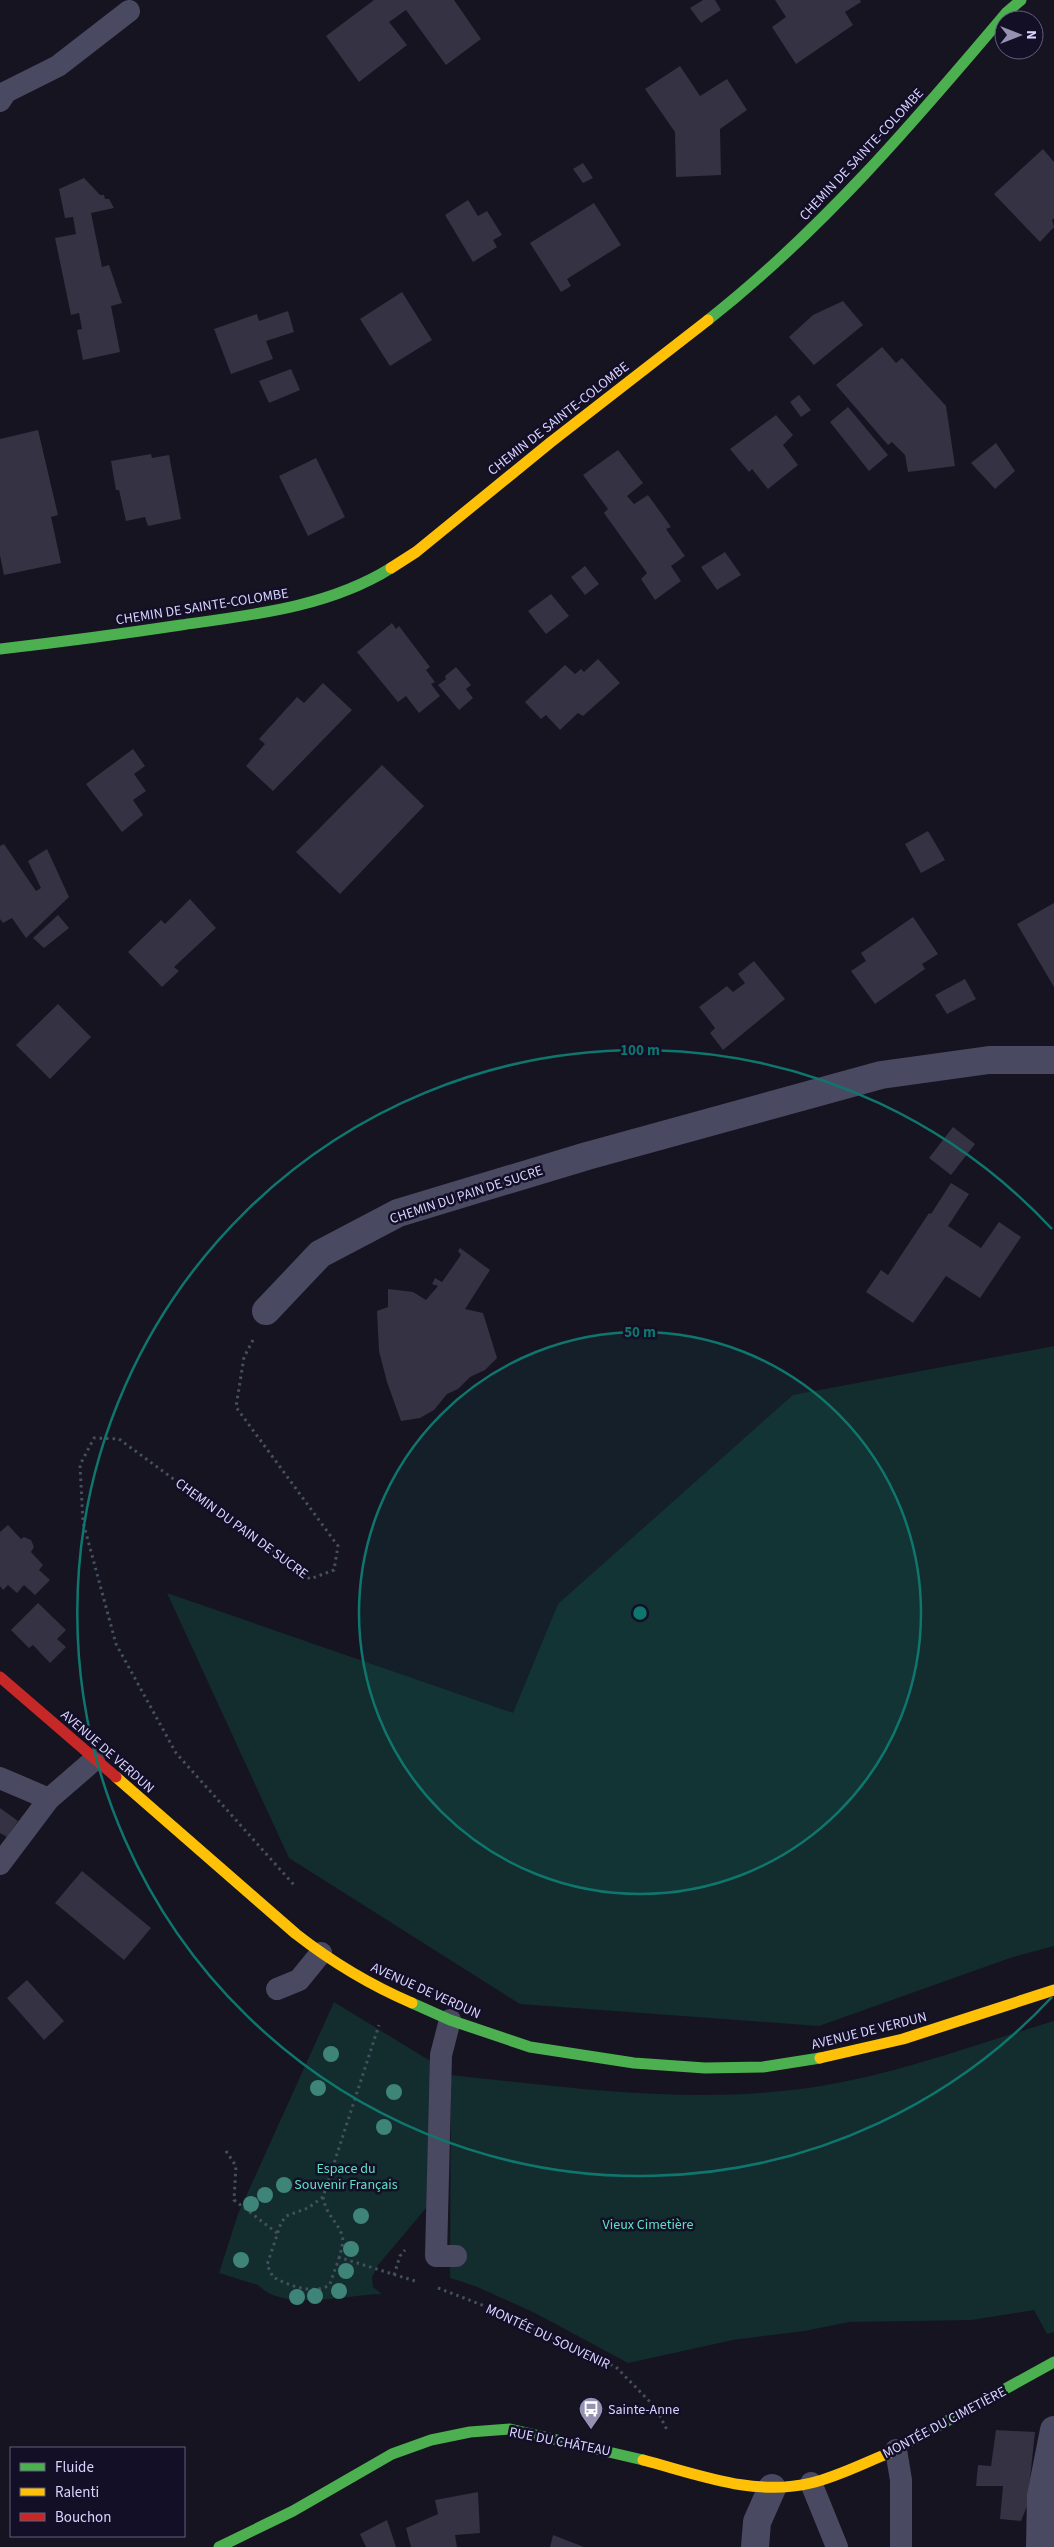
<svg xmlns="http://www.w3.org/2000/svg" width="1054" height="2547" viewBox="0 0 1054 2547" font-family="'Source Sans 3',sans-serif">
<style>
.green{fill:#132c2d}
.building{fill:#343243}
.lines{fill:none;stroke-linecap:round;stroke-linejoin:round}
.path{stroke:#44505f;stroke-width:3;stroke-dasharray:2.5 4;stroke-linecap:butt}
.lane{stroke:#4a4962;stroke-width:22}
.street{stroke:#4a4962;stroke-width:28}
.fast{stroke:#4caf50;stroke-width:11}
.slow{stroke:#ffc107;stroke-width:11}
.jam{stroke:#c62828;stroke-width:11}
.tree{fill:#3e8478}
.ring{fill:none;stroke:#0f766e;stroke-width:2.5}
.labels{text-anchor:middle;stroke-width:5;stroke-linejoin:round;paint-order:stroke}
.street-label{font-size:14px;fill:#d9d4ff;stroke:#130f26}
.park-label{font-size:14px;fill:#5fe0c0;stroke:#130f26}
.poi-label{font-size:14px;fill:#d9d4ff;stroke:#130f26;text-anchor:start}
.centre{fill:#0f766e;stroke:#130f26;stroke-width:2.5}
.ring-label{font-size:15px;text-anchor:middle;font-weight:bold;fill:#0f766e;stroke:#130f26;stroke-width:5;stroke-linejoin:round;paint-order:stroke}
</style>
<rect width="100%" height="100%" fill="#161421"/>
<g class="green">
<polygon points="1054,1346 1054,1946 1010,1958 819,2026 520,2004 289,1858 167,1593 513,1713 558,1604 793,1395"/>
<path d="M334,2002L432,2062L427,2207L378,2265L372,2277L373,2287L382,2294C348,2294 285,2313 258,2285L219,2273L238,2214Z"/>
<path d="M1054,2021V2332L1047,2334L1034,2310L972,2320L850,2322L804,2331L733,2340L628,2363L535,2313L475,2286L450,2278L451,2075C573,2088 698,2106 821,2086C901,2073 976,2044 1054,2021Z"/>
</g>
<g class="building">
<polygon points="374,0 454,0 481,39 446,65 406,10 389,22 407,45 359,82 326,36"/>
<polygon points="703,0 715,0 721,10 701,23 690,8"/>
<polygon points="775,0 860,0 861,2 845,12 853,25 796,64 772,27 786,17"/>
<polygon points="680,66 700,96 727,79 747,110 720,129 721,175 676,177 675,132 645,89"/>
<polygon points="1043,149 1054,162 1054,218 1052,220 1054,227 1040,242 994,194"/>
<polygon points="583,163 593,178 583,183 573,169"/>
<polygon points="84,178 100,195 104,195 105,199 109,199 114,208 91,213 102,267 109,265 122,303 111,306 120,352 83,360 77,330 82,329 79,313 71,315 55,238 76,234 73,217 65,218 59,189"/>
<polygon points="468,200 478,216 487,211 502,235 493,240 497,247 473,262 445,215"/>
<polygon points="594,203 621,245 567,279 571,286 561,292 530,243"/>
<polygon points="402,292 432,340 390,366 360,319"/>
<polygon points="843,301 863,325 814,365 789,337 813,315"/>
<polygon points="288,311 294,332 266,341 273,359 231,374 214,329 257,314 259,321"/>
<polygon points="882,347 896,363 902,358 946,406 955,466 908,472 905,455 892,442 888,445 836,385"/>
<polygon points="291,369 300,390 269,403 259,381"/>
<polygon points="799,395 811,410 801,417 790,402"/>
<polygon points="848,407 888,455 869,471 830,422"/>
<polygon points="776,415 793,435 783,445 798,465 768,489 752,469 749,472 730,449"/>
<polygon points="38,430 58,515 51,517 61,563 4,575 0,555 0,439"/>
<polygon points="996,443 1015,471 995,489 971,463"/>
<polygon points="618,450 643,483 627,496 634,504 648,495 671,527 666,529 685,556 671,566 681,581 655,600 641,579 647,573 604,513 608,509 583,475"/>
<polygon points="151,454 152,458 169,455 181,519 148,526 145,517 126,521 119,490 116,490 111,461"/>
<polygon points="316,458 345,517 308,536 279,476"/>
<polygon points="725,552 741,575 717,590 701,567"/>
<polygon points="585,566 599,584 585,595 571,577"/>
<polygon points="551,594 569,616 546,634 528,611"/>
<polygon points="392,623 396,629 399,626 430,667 426,670 435,682 431,684 440,696 419,713 406,696 398,702 357,652"/>
<polygon points="598,659 620,683 583,716 578,713 560,730 546,715 541,719 525,702 565,665 575,674 581,669 584,672"/>
<polygon points="456,667 471,685 466,689 473,698 459,710 438,685 446,679 445,676"/>
<polygon points="323,683 352,710 273,791 246,766 265,744 259,739 297,697 304,703"/>
<polygon points="133,749 145,766 134,774 146,791 133,800 143,815 122,832 86,784"/>
<polygon points="382,765 424,806 340,894 296,852"/>
<polygon points="928,831 945,860 921,873 905,844"/>
<polygon points="4,844 36,891 41,888 28,861 47,849 69,897 26,938 12,918 3,923 0,919 0,846"/>
<polygon points="190,899 216,928 174,967 179,971 162,987 128,952 161,920 165,924"/>
<polygon points="1054,903 1054,987 1017,924"/>
<polygon points="58,915 69,928 44,948 33,938"/>
<polygon points="913,917 938,954 922,964 925,969 875,1004 851,971 866,961 861,953"/>
<polygon points="754,961 785,999 723,1050 710,1033 715,1028 699,1007 727,986 733,992 745,983 738,974"/>
<polygon points="965,979 976,999 947,1014 935,995"/>
<polygon points="58,1004 91,1037 50,1079 16,1045"/>
<polygon points="953,1127 975,1144 951,1175 929,1158"/>
<polygon points="951,1183 969,1194 948,1226 981,1248 999,1222 1021,1237 980,1298 946,1276 913,1323 866,1292 881,1270 888,1275 929,1213 931,1214"/>
<polygon points="460,1248 490,1270 465,1309 483,1313 497,1358 485,1370 470,1377 458,1389 447,1394 434,1410 420,1418 401,1421 387,1382 379,1351 377,1311 388,1307 388,1289 413,1292 426,1300 438,1286 432,1284 435,1278 442,1282 461,1255 458,1251"/>
<polygon points="8,1525 21,1539 24,1537 31,1540 34,1547 31,1552 43,1565 39,1570 50,1580 35,1595 24,1585 17,1593 8,1585 3,1590 0,1586 0,1532"/>
<polygon points="38,1603 66,1630 57,1639 66,1647 50,1663 33,1645 29,1648 11,1630"/>
<polygon points="0,1808 18,1821 7,1837 0,1833"/>
<polygon points="82,1871 151,1928 124,1960 55,1903"/>
<polygon points="27,1980 64,2021 44,2040 7,1998"/>
<polygon points="996,2430 1035,2432 1027,2506 1021,2521 1000,2519 1003,2486 976,2486 978,2465 991,2466"/>
<polygon points="478,2492 480,2533 455,2535 457,2547 411,2547 406,2528 438,2514 435,2500"/>
<polygon points="387,2520 396,2547 366,2547 360,2534"/>
<polygon points="553,2535 584,2547 550,2547"/>
</g>
<g class="lines">
<g class="path">
<polyline points="253,1340 244,1357 236,1407 338,1546 334,1570 310,1579 119,1439 94,1438 80,1465 83,1522 116,1644 176,1753 294,1885"/>
<polyline points="226,2151 236,2166 234,2200 277,2233"/>
<path d="M323,2197L308,2208L286,2216L281,2223L267,2265L273,2277C287,2285 317,2296 330,2284C333,2273 346,2245 342,2235C337,2221 326,2215 323,2197L379,2025"/>
<polyline points="338,2257 415,2281"/>
<polyline points="394,2275 400,2256 405,2250"/>
<polyline points="438,2288 482,2305 616,2367 656,2408 668,2432"/>
</g>
<g class="lane">
<polyline points="0,101 6,92 58,66 129,11"/>
<polyline points="0,1778 49,1799 94,1760"/>
<polyline points="0,1864 49,1799"/>
<polyline points="277,1989 299,1980 321,1953"/>
<polyline points="450,2020 441,2055 436,2256 456,2256"/>
<polyline points="896,2450 901,2480 901,2547"/>
<polyline points="811,2483 837,2547"/>
</g>
<g class="street">
<polyline points="266,1311 320,1254 398,1213 587,1156 881,1075 989,1060 1054,1060"/>
<polyline points="755,2547 757,2522 772,2488"/>
<polyline points="1040,2547 1041,2496 1054,2430"/>
</g>
<g class="fast">
<path d="M708,320C820,232 914,122 1006,13L1021,0"/>
<path d="M0,649C61,642 121,634 181,625C252,615 329,607 391,568"/>
<polyline points="412,2003 450,2020 530,2047 634,2063 705,2068 763,2067 820,2058"/>
<polyline points="889,2453 1054,2362"/>
<polyline points="219,2547 293,2511 392,2454 431,2440 470,2432 510,2429 643,2460"/>
</g>
<g class="slow">
<polyline points="391,568 416,552 551,442 708,320"/>
<path d="M116,1777L296,1934C332,1962 370,1985 412,2003"/>
<polyline points="820,2058 903,2039 1054,1990"/>
<path d="M643,2460C697,2474 754,2497 811,2483C837,2477 864,2463 889,2453"/>
</g>
<polyline class="jam" points="0,1677 116,1777"/>
</g>
<g class="tree">
<circle cx="331" cy="2054" r="8"/>
<circle cx="318" cy="2088" r="8"/>
<circle cx="394" cy="2092" r="8"/>
<circle cx="384" cy="2127" r="8"/>
<circle cx="284" cy="2185" r="8"/>
<circle cx="265" cy="2195" r="8"/>
<circle cx="251" cy="2204" r="8"/>
<circle cx="361" cy="2216" r="8"/>
<circle cx="351" cy="2249" r="8"/>
<circle cx="241" cy="2260" r="8"/>
<circle cx="346" cy="2271" r="8"/>
<circle cx="339" cy="2291" r="8"/>
<circle cx="315" cy="2296" r="8"/>
<circle cx="297" cy="2297" r="8"/>
</g>
<circle cx="640" cy="1613" r="281" fill="#0f766e" fill-opacity=".12"/>
<g class="ring">
<circle cx="640" cy="1613" r="281"/>
<path d="M1052 1997A563 563 0 1 1 1052 1229"/>
</g>
<defs>
<symbol id="bus-pin" viewBox="-11 -11 22 30"><path d="M0 17L-7.5 6A9.5 9.5 0 1 1 7.5 6Z" fill="#9591b1" stroke="#130f26"/><path d="M-5-6H5V4H4V6H2V4H-2V6H-4V4H-5ZM-3.5-4V0h7V-4ZM-3.5 1.2v1.5H-2V1.2ZM2 1.2v1.5H3.5V1.2Z" fill="#fff"/></symbol>
</defs>
<g fill-rule="evenodd">
<use href="#bus-pin" x="577" y="2395" width="28" height="38"/>
</g>
<g class="labels">
<g class="street-label">
<text transform="translate(861 154) rotate(-47)" y="5">CHEMIN DE SAINTE-COLOMBE</text>
<text transform="translate(558 418) rotate(-38)" y="5">CHEMIN DE SAINTE-COLOMBE</text>
<text transform="translate(202 606) rotate(-9)" y="5">CHEMIN DE SAINTE-COLOMBE</text>
<text transform="translate(466 1194) rotate(-18)" y="5">CHEMIN DU PAIN DE SUCRE</text>
<text transform="translate(242 1528) rotate(36)" y="5">CHEMIN DU PAIN DE SUCRE</text>
<text transform="translate(108 1751) rotate(41)" y="5">AVENUE DE VERDUN</text>
<text transform="translate(426 1990) rotate(24)" y="5">AVENUE DE VERDUN</text>
<text transform="translate(869 2030) rotate(-14)" y="5">AVENUE DE VERDUN</text>
<text transform="translate(548 2336) rotate(25)" y="5">MONTÉE DU SOUVENIR</text>
<text transform="translate(944 2422) rotate(-28)" y="5">MONTÉE DU CIMETIÈRE</text>
<text transform="translate(560 2441) rotate(11)" y="5">RUE DU CHÂTEAU</text>
</g>
<g class="park-label">
<text x="346" y="2173">Espace du<tspan x="346" dy="16">Souvenir Français</tspan></text>
<text x="648" y="2229">Vieux Cimetière</text>
</g>
<g class="poi-label">
<text x="608" y="2414">Sainte-Anne</text>
</g>
</g>
<circle cx="640" cy="1613" r="8" class="centre"/>
<g class="ring-label">
<text x="640" y="1055">100 m</text>
<text x="640" y="1337">50 m</text>
</g>
<rect x="10" y="2447" width="175" height="90" fill="#130f26" stroke="#625e7d"/>
<rect x="20" y="2463" width="25" height="8" fill="#4caf50" stroke="#625e7d"/>
<text x="55" y="2472" font-size="15" fill="#d9d4ff">Fluide</text>
<rect x="20" y="2488" width="25" height="8" fill="#ffc107" stroke="#625e7d"/>
<text x="55" y="2497" font-size="15" fill="#d9d4ff">Ralenti</text>
<rect x="20" y="2513" width="25" height="8" fill="#c62828" stroke="#625e7d"/>
<text x="55" y="2522" font-size="15" fill="#d9d4ff">Bouchon</text>
<g transform="translate(1019 35) rotate(90)"><circle r="24" fill="#130f26" stroke="#625e7d"/>
<path d="M0-4L9 19L0 12L-9 19Z" fill="#9591b1"/>
<text y="-8" font-size="14" font-weight="bold" text-anchor="middle" fill="#d9d4ff">N</text>
</g>
</svg>
